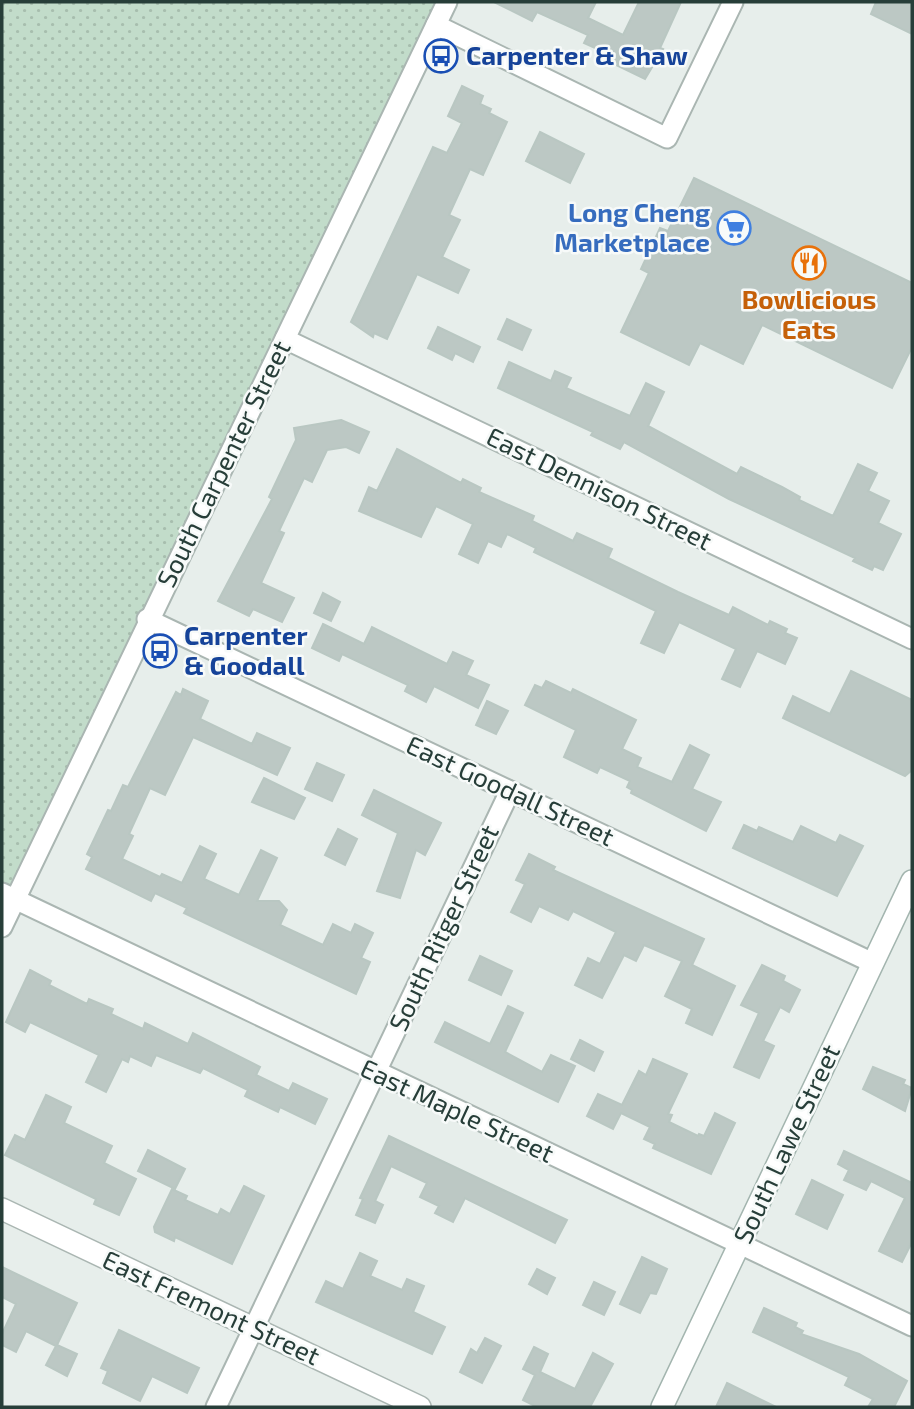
<svg xmlns="http://www.w3.org/2000/svg" width="914" height="1409" viewBox="0 0 914 1409" font-family="'Exo 2',sans-serif">
<style>
.grass{fill:url(#grass-dots)}
.building{fill:#bcc8c4;stroke:#b9c7c2;stroke-width:2}
.lines{fill:none;stroke-linecap:round;stroke-linejoin:round}
.minor-casing{stroke:#aab6b2;stroke-width:23}
.tertiary-casing{stroke:#aab6b2;stroke-width:24}
.secondary-casing{stroke:#a3b5af;stroke-width:24}
.minor{stroke:#fff;stroke-width:19}
.tertiary{stroke:#fff;stroke-width:21}
.secondary{stroke:#fff;stroke-width:21}
.labels{text-anchor:middle;stroke-width:5;stroke-linejoin:round;paint-order:stroke}
.transit-label{font-size:26px;font-weight:bold;fill:#164399;stroke:#f7faf9;text-anchor:start}
.shop-label{font-size:26px;font-weight:bold;fill:#366cbe;stroke:#f7faf9;text-anchor:end}
.food-label{font-size:26px;font-weight:bold;fill:#c56008;stroke:#f7faf9}
.street-label{font-size:26px;fill:#273e39;stroke:#f7faf9}
</style>
<defs>
<pattern id="grass-dots" width="8" height="8" patternUnits="userSpaceOnUse" patternTransform="scale(1.75)"><rect width="8" height="8" fill="#c2dcca"/><path d="M2 2h.1M6 6h.1" fill="none" stroke="#a7beae" stroke-width="1.8" stroke-linecap="round"/></pattern>
</defs>
<rect width="100%" height="100%" fill="#e7eeeb"/>
<polygon class="grass" points="2,2 447,2 14,899 2,893"/>
<g class="building">
<polygon points="494,2 596,2 588,18 623,35 639,2 681,2 660,48 663,49 645,79 610,62 613,56 584,43 588,35 537,12 532,21"/>
<polygon points="876,2 912,2 912,34 871,14"/>
<polygon points="462,86 483,96 480,104 491,109 489,113 507,122 483,175 470,169 449,215 460,220 442,257 469,270 458,293 417,274 387,339 374,333 373,337 351,322 433,147 447,153 462,123 448,116"/>
<polygon points="540,132 584,154 570,183 526,161"/>
<polygon points="694,178 912,283 912,347 892,388 762,325 743,364 700,343 689,365 621,332 649,273 641,269 660,228 668,231"/>
<polygon points="507,319 531,330 522,350 498,339"/>
<polygon points="438,327 480,347 473,362 455,353 452,360 428,348"/>
<polygon points="509,362 551,381 555,371 571,378 566,388 630,416 646,383 664,392 648,426 737,474 741,467 782,487 800,497 799,500 833,516 858,464 877,473 868,491 889,501 878,523 901,534 883,570 874,566 872,570 853,561 855,558 729,499 624,442 620,449 591,435 593,432 498,388"/>
<polygon points="341,420 369,432 359,453 346,447 327,450 312,482 304,478 279,531 284,533 261,583 294,598 282,622 253,609 249,616 218,601 272,499 269,497 296,440 294,428"/>
<polygon points="397,449 461,483 463,479 481,488 479,492 534,516 532,521 573,541 577,533 612,549 608,558 678,592 729,615 733,607 768,625 770,621 787,629 785,633 797,638 785,664 757,651 740,687 722,679 736,649 679,622 664,653 641,643 656,611 534,552 536,548 507,534 501,547 488,541 478,563 459,554 473,524 436,506 421,537 359,511 369,487 377,491"/>
<polygon points="323,593 340,602 331,621 314,613"/>
<polygon points="323,624 364,644 372,627 447,664 453,652 473,661 466,675 489,685 478,708 434,686 426,702 405,691 408,685 342,654 339,661 312,648"/>
<polygon points="851,671 912,700 912,770 905,776 783,718 793,696 830,714"/>
<polygon points="546,681 571,693 573,689 636,720 622,749 641,758 637,767 672,782 690,745 709,755 692,789 721,802 706,831 631,793 632,790 627,787 630,781 600,767 597,773 564,757 576,730 525,705 535,685 542,688"/>
<polygon points="183,689 208,701 200,719 252,744 257,733 290,748 277,775 193,737 165,795 150,788 129,834 133,836 122,859 160,877 162,874 182,883 200,846 216,854 204,879 239,895 261,850 277,858 257,901 279,901 287,910 280,925 323,945 333,924 351,933 355,924 373,933 361,958 370,962 356,994 184,913 187,908 155,893 151,901 86,869 92,857 87,854 108,810 111,811 123,785 128,787 176,692 181,695"/>
<polygon points="487,701 508,711 496,734 476,725"/>
<polygon points="317,763 344,775 332,801 305,789"/>
<polygon points="264,778 305,798 294,819 252,802"/>
<polygon points="374,790 441,823 425,855 416,850 400,898 377,891 398,833 362,815"/>
<polygon points="744,825 757,831 759,827 793,842 801,826 836,843 840,835 863,846 837,896 733,848"/>
<polygon points="338,829 357,839 345,865 325,855"/>
<polygon points="529,854 555,867 553,870 704,939 692,965 735,986 712,1035 686,1023 692,1009 665,996 682,961 644,945 636,961 624,955 602,998 575,985 588,958 600,964 616,932 573,911 568,920 539,906 531,922 511,912 525,884 516,880"/>
<polygon points="480,956 512,971 501,995 469,980"/>
<polygon points="762,965 785,976 783,981 800,990 789,1012 780,1007 763,1041 774,1046 759,1078 734,1067 759,1013 741,1005"/>
<polygon points="30,970 51,981 49,985 87,1004 89,999 113,1009 111,1014 143,1029 145,1023 188,1044 193,1033 260,1067 256,1075 289,1091 293,1083 327,1099 315,1124 280,1107 278,1112 245,1096 248,1090 203,1068 200,1073 156,1055 151,1066 130,1056 128,1062 122,1059 106,1092 86,1082 99,1055 30,1022 25,1032 6,1022"/>
<polygon points="508,1006 523,1013 505,1052 542,1072 551,1055 575,1066 558,1102 435,1042 445,1022 490,1044"/>
<polygon points="580,1040 603,1052 594,1071 571,1059"/>
<polygon points="653,1059 687,1074 668,1114 672,1115 669,1122 698,1136 699,1134 704,1136 715,1113 735,1123 711,1174 653,1148 655,1144 644,1139 650,1127 621,1113 613,1129 587,1116 598,1094 622,1105 639,1071 646,1075"/>
<polygon points="873,1067 905,1080 903,1084 912,1088 905,1111 863,1089"/>
<polygon points="46,1095 71,1107 64,1123 112,1146 104,1163 136,1179 119,1215 94,1204 96,1199 5,1155 15,1135 25,1140"/>
<polygon points="389,1136 567,1220 555,1243 465,1198 453,1222 435,1213 439,1206 420,1197 427,1183 391,1166 375,1201 383,1205 375,1223 356,1215 363,1199 360,1198"/>
<polygon points="148,1150 185,1169 175,1189 138,1171"/>
<polygon points="844,1151 912,1183 912,1242 902,1262 879,1251 905,1198 871,1181 866,1190 844,1180 849,1170 838,1164"/>
<polygon points="812,1180 843,1195 827,1229 796,1214"/>
<polygon points="244,1186 264,1196 232,1264 175,1237 174,1241 155,1232 154,1227 172,1189 187,1196 185,1200 218,1215 221,1209 230,1214"/>
<polygon points="360,1253 377,1261 370,1276 402,1290 407,1279 424,1286 413,1312 445,1327 432,1354 316,1302 326,1281 343,1289"/>
<polygon points="642,1257 667,1269 656,1294 650,1293 640,1313 620,1304"/>
<polygon points="2,1267 77,1303 57,1345 77,1354 67,1376 46,1365 56,1346 26,1331 16,1352 2,1345 2,1334 16,1304 2,1297"/>
<polygon points="537,1269 555,1278 547,1294 529,1284"/>
<polygon points="594,1282 615,1292 604,1315 583,1305"/>
<polygon points="764,1308 797,1323 795,1327 803,1331 801,1334 859,1354 907,1381 894,1407 868,1407 873,1399 845,1385 849,1377 753,1332"/>
<polygon points="119,1330 199,1368 187,1393 152,1376 140,1401 103,1383 108,1371 101,1368"/>
<polygon points="485,1338 501,1346 482,1383 460,1372 471,1349 477,1353"/>
<polygon points="534,1347 548,1354 540,1372 575,1389 593,1353 613,1364 590,1407 537,1407 523,1400 535,1375 523,1369"/>
<polygon points="727,1383 776,1407 716,1407"/>
</g>
<g class="lines">
<defs>
<g id="minor">
<polyline points="436,25 667,138 733,2"/>
<polyline points="285,339 912,639"/>
<polyline points="147,619 873,963"/>
<polyline points="2,893 912,1326"/>
<polyline points="2,927 447,2"/>
<polyline points="216,1407 510,791"/>
</g>
<polyline id="tertiary" points="2,1209 420,1407"/>
<polyline id="secondary" points="662,1407 912,881"/>
</defs>
<use href="#minor" class="minor-casing"/>
<use href="#tertiary" class="tertiary-casing"/>
<use href="#secondary" class="secondary-casing"/>
<use href="#minor" class="minor"/>
<use href="#tertiary" class="tertiary"/>
<use href="#secondary" class="secondary"/>
</g>
<defs>
<symbol id="bus-ring" viewBox="-11 -11 22 22"><circle r="9.5" fill="#f7faf9" stroke="#1a4fb4" stroke-width="1.5"/><path d="M-5-6H5V4H4V6H2V4H-2V6H-4V4H-5ZM-3.5-4V0h7V-4ZM-3.5 1.2v1.5H-2V1.2ZM2 1.2v1.5H3.5V1.2Z" fill="#1a4fb4"/></symbol>
<symbol id="supermarket-ring" viewBox="-11 -11 22 22"><circle r="9.5" fill="#f7faf9" stroke="#3f7fe0" stroke-width="1.5"/><path d="M-6-5.5h2.5l.6 2H6L4.5 2H-2.5L-4.4-4H-6ZM-1.5 3.2a1.3 1.3 0 1 0 .1 0ZM3 3.2a1.3 1.3 0 1 0 .1 0Z" fill="#3f7fe0"/></symbol>
<symbol id="restaurant-ring" viewBox="-11 -11 22 22"><circle r="9.5" fill="#f7faf9" stroke="#e8710a" stroke-width="1.5"/><path d="M-5-6h1v4h1v-4h1v4h1v-4h1v5L-1.5 .5V6h-2V.5L-5-1ZM5-6V6H3V1.5H1.5Q1.5-4 5-6Z" fill="#e8710a"/></symbol>
</defs>
<g fill-rule="evenodd">
<use href="#bus-ring" x="422" y="37" width="38" height="38"/>
<use href="#supermarket-ring" x="715" y="209" width="38" height="38"/>
<use href="#restaurant-ring" x="790" y="244" width="38" height="38"/>
<use href="#bus-ring" x="141" y="632" width="38" height="38"/>
</g>
<g class="labels">
<g class="transit-label">
<text x="466" y="65">Carpenter &amp; Shaw</text>
<text x="184" y="645">Carpenter<tspan x="184" dy="30">&amp; Goodall</tspan></text>
</g>
<g class="shop-label">
<text x="710" y="222">Long Cheng<tspan x="710" dy="30">Marketplace</tspan></text>
</g>
<g class="food-label">
<text x="809" y="309">Bowlicious<tspan x="809" dy="30">Eats</tspan></text>
</g>
<g class="street-label">
<text transform="translate(224 464) rotate(-64)" y="9">South Carpenter Street</text>
<text transform="translate(599 489) rotate(26)" y="9">East Dennison Street</text>
<text transform="translate(510 791) rotate(25)" y="9">East Goodall Street</text>
<text transform="translate(444 928) rotate(-65)" y="9">South Ritger Street</text>
<text transform="translate(457 1111) rotate(25)" y="9">East Maple Street</text>
<text transform="translate(787 1144) rotate(-65)" y="9">South Lawe Street</text>
<text transform="translate(211 1308) rotate(25)" y="9">East Fremont Street</text>
</g>
</g>
<rect width="914" height="1409" fill="none" stroke="#273e39" stroke-width="7"/>
</svg>
